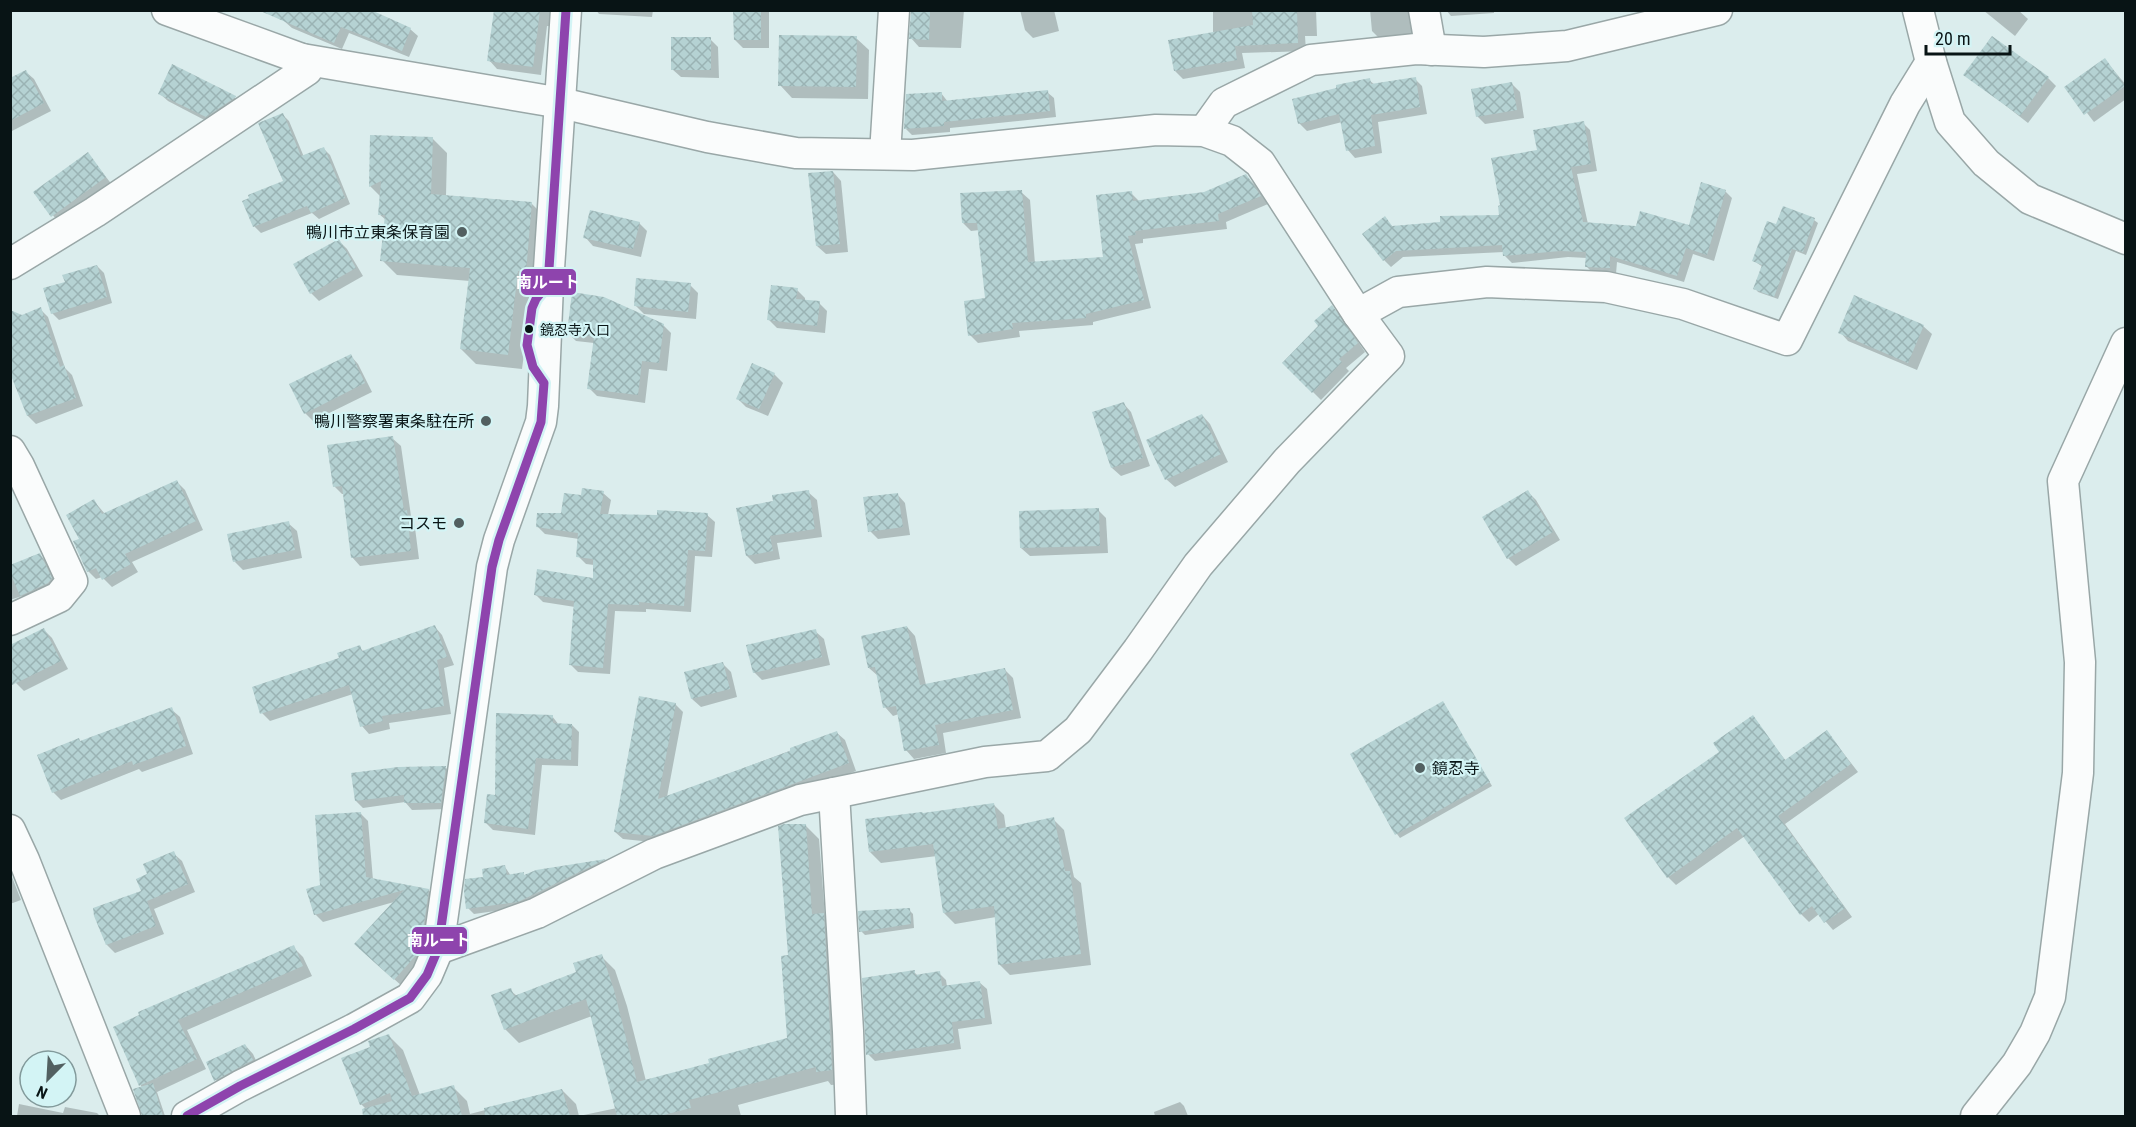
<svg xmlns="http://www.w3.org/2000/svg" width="2136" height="1127" viewBox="0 0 2136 1127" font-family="'Roboto Condensed','Noto Sans JP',sans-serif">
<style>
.shadow{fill:#0003}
.building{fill:url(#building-cross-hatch)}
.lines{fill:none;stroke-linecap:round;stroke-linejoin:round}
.street-casing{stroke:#99a7a7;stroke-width:33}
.street{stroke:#fafcfc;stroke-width:30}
.bus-1-casing{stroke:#d3f4f5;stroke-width:14}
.bus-1{stroke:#8e44ad;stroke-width:9}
.poi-dot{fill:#526061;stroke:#d3f4f5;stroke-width:2}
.bus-dot{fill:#081415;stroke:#d3f4f5;stroke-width:2}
.labels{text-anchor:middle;stroke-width:4.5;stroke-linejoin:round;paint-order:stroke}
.bus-label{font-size:14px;fill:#081415;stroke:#d3f4f5;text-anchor:start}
.poi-label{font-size:16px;fill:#081415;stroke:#d3f4f5;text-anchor:end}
.line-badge{stroke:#d3f4f5;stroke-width:2}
.badge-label{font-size:16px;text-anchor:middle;font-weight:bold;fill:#fff}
</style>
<defs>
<pattern id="building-cross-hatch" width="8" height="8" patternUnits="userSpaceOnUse" patternTransform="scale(1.5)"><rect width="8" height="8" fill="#b5d2d3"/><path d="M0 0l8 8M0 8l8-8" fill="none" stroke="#9ab3b4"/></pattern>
</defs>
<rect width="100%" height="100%" fill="#dbeded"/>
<g class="shadow">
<polygon points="492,10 559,10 556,27 547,26 541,75 497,69 489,60 495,13"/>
<polygon points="596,10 653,10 652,17 599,14"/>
<polygon points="735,10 769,12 769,48 743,48 735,40"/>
<polygon points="913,10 964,10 961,48 919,47 911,38"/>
<polygon points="1020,10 1054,10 1059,31 1033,38 1025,30"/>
<polygon points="1213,10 1316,10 1317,36 1305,36 1306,51 1242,53 1245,68 1183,79 1175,71 1213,33"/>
<polygon points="1370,10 1417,10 1417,37 1380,39 1372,31"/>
<polygon points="1446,10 1494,10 1494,13 1451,16"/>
<polygon points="1983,10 2018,10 2028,19 2015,36"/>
<polygon points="284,21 410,29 418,36 409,57 349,33 342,49 292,28"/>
<polygon points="856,38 869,50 868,99 792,98 780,85"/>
<polygon points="710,39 718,47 719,78 681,77 672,69"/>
<polygon points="2105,60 2126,85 2126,99 2094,122 2067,87"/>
<polygon points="173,66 235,98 243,106 214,125 168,101 159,93"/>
<polygon points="26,72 34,79 51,111 10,132 10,80"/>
<polygon points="1965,74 2048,78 2056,86 2028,123"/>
<polygon points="1415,79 1422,86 1427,114 1378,122 1382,153 1355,158 1348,150 1342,122 1307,131 1300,124 1294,100 1369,80 1375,85"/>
<polygon points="1512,84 1520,92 1524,118 1485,124 1477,116"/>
<polygon points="1047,92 1054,98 1056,117 950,128 950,132 912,135 905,128 941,93 948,102"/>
<polygon points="283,115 289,121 304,157 324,149 330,155 350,204 319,219 312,213 261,233 254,226 285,182"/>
<polygon points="1583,123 1590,130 1597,171 1577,174 1588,224 1637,228 1690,226 1725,191 1732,198 1714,261 1693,254 1684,282 1617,262 1616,274 1593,273 1586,266 1587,258 1568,257 1512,263 1505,256 1504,252 1403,257 1391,267 1384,260 1385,218 1393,227 1500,217 1538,151"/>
<polygon points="432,138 447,153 446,196 531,203 546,218 540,286 533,286 522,369 476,364 461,349 470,281 397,275 382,260 386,220 379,214 381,197 370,186"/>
<polygon points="88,154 113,186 60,224 35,193"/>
<polygon points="833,172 841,181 848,252 826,254 817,246"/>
<polygon points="1247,177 1255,185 1268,204 1226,222 1227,229 1143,239 1143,243 1135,244 1151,308 1093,322 1093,325 1019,331 1020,337 978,343 970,335 987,299 980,230 971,231 963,223 1021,192 1030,200 1035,264 1104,258 1131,193 1140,202 1204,194"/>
<polygon points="1814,220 1818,223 1806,255 1796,251 1778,299 1758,292 1755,288 1763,267 1754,261 1777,226"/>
<polygon points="639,223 647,231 641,257 593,246 585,237"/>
<polygon points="339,241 347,249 363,276 319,301 311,293"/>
<polygon points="97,266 104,273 112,303 59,320 52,313 67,283"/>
<polygon points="690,285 698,293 696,319 644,314 635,305"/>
<polygon points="797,290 805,298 805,302 819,303 827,311 825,333 777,328 769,320"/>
<polygon points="1332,307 1340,315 1365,352 1346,368 1349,371 1321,400 1284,363 1320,326"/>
<polygon points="40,309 48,317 65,368 72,375 83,406 36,424 28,416 22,317"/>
<polygon points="663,325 671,333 667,371 649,369 645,403 597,396 589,388 594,343 576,341 568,333"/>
<polygon points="1923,326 1932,334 1917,370 1848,341 1840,332"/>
<polygon points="350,355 358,364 372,392 313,421 305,413"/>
<polygon points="753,365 774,374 783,383 768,416 746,407 738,399"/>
<polygon points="1123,403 1131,412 1150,466 1121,476 1112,468"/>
<polygon points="1202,415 1210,424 1228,462 1175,487 1166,479"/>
<polygon points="392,438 401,446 411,516 414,520 419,559 360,566 352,557 345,494 342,494 334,486"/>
<polygon points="177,482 185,490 203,530 132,562 138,572 112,587 102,577 96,579 88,571 94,501 105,514"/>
<polygon points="808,492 817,500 822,537 777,543 780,559 755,564 747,556 774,503"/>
<polygon points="1528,492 1536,500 1560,540 1516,566 1508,558"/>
<polygon points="603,493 611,500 608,515 707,515 715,522 712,557 695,556 691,612 646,609 646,612 615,611 610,674 578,672 570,664 575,607 543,602 535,594 594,580 594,565 586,564 578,556 579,539 545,534 538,527 562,515 583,497"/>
<polygon points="897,494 905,503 910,535 878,539 870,531"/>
<polygon points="1098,510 1106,518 1108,553 1030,556 1021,548"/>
<polygon points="288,523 297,531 302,558 243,570 234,561"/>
<polygon points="40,555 48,563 59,587 29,604 22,596 10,600 10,566"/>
<polygon points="435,627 442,635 454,665 444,668 451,714 389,723 390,729 369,734 362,726 353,694 270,721 262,713 359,647 364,652"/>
<polygon points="907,627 915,636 926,685 1005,670 1013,678 1021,718 943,733 946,753 914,759 906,750 899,714 893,716 885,707 878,676 869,668"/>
<polygon points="44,630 52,638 68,669 24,691 16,683 10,672"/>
<polygon points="815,631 824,639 830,665 762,680 754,672"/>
<polygon points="723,664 731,672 737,697 701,707 692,699"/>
<polygon points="1443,703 1492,786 1400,838 1397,834"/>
<polygon points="675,704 683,712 667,797 837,733 845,740 856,771 661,843 623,839 615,832"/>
<polygon points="171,709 180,717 193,754 142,772 139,769 61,800 53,792 81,742"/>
<polygon points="552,716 559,725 572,725 579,732 578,766 542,765 535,835 493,830 486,823 496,797"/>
<polygon points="1752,717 1786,761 1827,732 1858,772 1785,824 1852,917 1833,930 1819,914 1809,922 1801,914 1745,836 1676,885 1668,877 1722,752"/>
<polygon points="398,768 446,768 453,775 448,809 412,810 405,802 363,808 356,801"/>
<polygon points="993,804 1004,815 1006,829 1053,819 1064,830 1074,877 1081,883 1091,965 1010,975 999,964 996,917 955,924 944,913 937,856 881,863 870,852 923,815"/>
<polygon points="360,813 368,821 373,880 428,890 437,898 429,953 403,987 364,952 394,902 323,922 315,914 322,886"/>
<polygon points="805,825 819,839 825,916 837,928 845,1084 831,1085 828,1081 738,1105 741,1116 579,1116 617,1108 592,1016 519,1043 505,1029 510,990 517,996 578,973 601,956 615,970 627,1006 646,1081 711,1064 789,1039 790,957"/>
<polygon points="173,853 182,861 195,892 154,909 164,934 115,953 107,945 95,915 143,892 149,875"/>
<polygon points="606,860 611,865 524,907 474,914 468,908 485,878 505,867 511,876 523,874 525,876 536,872"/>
<polygon points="10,872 21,900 10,904"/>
<polygon points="909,910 913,914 914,928 865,935 861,931"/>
<polygon points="293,947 303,957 312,976 187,1030 206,1069 157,1092 165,1116 143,1116 142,1088 115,1028"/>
<polygon points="914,972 918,976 939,973 946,980 947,987 979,982 987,989 992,1024 958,1029 961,1049 875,1061 868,1054"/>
<polygon points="389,1036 403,1050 420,1095 453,1087 467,1101 470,1114 562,1090 576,1104 579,1116 398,1116 396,1110 380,1116 373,1116 361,1104 372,1048"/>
<polygon points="245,1045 253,1054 260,1069 224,1088 216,1080"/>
<polygon points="1180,1102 1184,1106 1188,1116 1155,1116 1154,1112"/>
<polygon points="19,1104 63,1113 65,1107 97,1113 100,1116 17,1116"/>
</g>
<g class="building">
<polygon points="258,10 371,10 411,28 402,51 341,27 334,43"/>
<polygon points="494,10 540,10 533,67 487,61"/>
<polygon points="733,10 761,10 761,40 734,40"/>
<polygon points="911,10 930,10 929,40 909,39"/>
<polygon points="1252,10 1297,10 1298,43 1235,46 1237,60 1174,71 1168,40 1253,25"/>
<polygon points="779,35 857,36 856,87 778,86"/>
<polygon points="1992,36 2049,77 2020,116 1963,75"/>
<rect x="671" y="37" width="40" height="33"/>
<polygon points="2105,58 2125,86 2084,115 2064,87"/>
<polygon points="172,64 236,96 236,97 206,117 158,94"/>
<polygon points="26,70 44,103 10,121 10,78"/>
<polygon points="1416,77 1420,107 1371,115 1375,146 1346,151 1339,114 1298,124 1292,99 1336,88 1336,85 1370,78 1371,84"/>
<polygon points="1512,82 1517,110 1476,117 1471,89"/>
<polygon points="1048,90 1050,111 944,122 944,126 904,129 906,94 942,92 942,101"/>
<polygon points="283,113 301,156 324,147 345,198 311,213 307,206 253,227 242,201 249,198 248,195 283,181 258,123"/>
<polygon points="1584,121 1591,164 1571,167 1583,222 1636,226 1640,211 1689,225 1701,182 1726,190 1707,255 1686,248 1677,276 1610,256 1610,268 1585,267 1586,252 1560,251 1503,256 1502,245 1396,251 1383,261 1362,234 1385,216 1392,226 1440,222 1440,216 1499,215 1498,206 1500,205 1491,158 1537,150 1533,130"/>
<polygon points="370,135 433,137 431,194 532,202 526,272 518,271 508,355 460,349 470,268 380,261 385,215 378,215 381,181 369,187"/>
<polygon points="88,152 106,177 51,217 33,192"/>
<polygon points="833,171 840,244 816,246 808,173"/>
<polygon points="1246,174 1261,196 1218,214 1219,221 1135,231 1136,235 1128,236 1144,300 1086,314 1086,318 1012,323 1013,329 968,336 964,301 985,298 977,223 962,223 960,193 1022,190 1028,262 1103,257 1096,195 1132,191 1133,201 1204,192"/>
<polygon points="1783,206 1815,218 1803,252 1792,249 1774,297 1753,289 1762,265 1752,261 1767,221 1776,224"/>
<polygon points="590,210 640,222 633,249 583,238"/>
<polygon points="339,239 356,268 310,294 293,264"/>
<polygon points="97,265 107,297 51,314 43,288 65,282 62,275"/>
<polygon points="636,278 691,283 688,312 634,306"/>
<polygon points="771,285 798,288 796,299 820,301 817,326 767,320"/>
<polygon points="572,292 604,297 664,324 659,363 642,361 638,395 587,389 594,337 567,333"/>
<polygon points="1854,295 1924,325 1908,363 1838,333"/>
<polygon points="1332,305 1358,343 1339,359 1342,362 1312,393 1282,363 1318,326 1314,321"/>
<polygon points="41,307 60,367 64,365 76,398 27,416 10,373 10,310 22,315"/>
<polygon points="351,354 365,383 304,414 289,384"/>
<polygon points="752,363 775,373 759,409 736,399"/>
<polygon points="1124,402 1143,458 1111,468 1092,412"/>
<polygon points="1202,414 1221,454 1165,480 1146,440"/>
<polygon points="393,436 404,511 407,510 411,551 351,558 342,486 333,487 327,445"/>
<polygon points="177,480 196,521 125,554 131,564 102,580 96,568 87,572 73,541 79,539 66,515 94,499 102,514"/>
<polygon points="582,488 604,491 600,514 657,515 657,510 708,513 705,551 688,550 684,606 639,602 639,605 608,604 603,668 569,665 574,601 534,595 537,569 593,578 593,559 576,557 578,533 536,527 537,513 561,513 564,493 581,495"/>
<polygon points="809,490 815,529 770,536 773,551 746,556 736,508 773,501 772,495"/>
<polygon points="1528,490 1553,532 1507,559 1482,517"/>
<polygon points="898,493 903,527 868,532 863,497"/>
<polygon points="1099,508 1100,546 1020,548 1019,511"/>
<polygon points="289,521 295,550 233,562 227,534"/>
<polygon points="40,553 52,578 48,583 20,596 10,572 10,565"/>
<polygon points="435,625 447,657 437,660 444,706 382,716 383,721 360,727 349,685 260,714 252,687 339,658 337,653 360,645 362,651"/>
<polygon points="907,626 920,685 1005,668 1013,710 935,725 939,745 904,751 896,706 883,708 875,667 868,668 861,636"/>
<polygon points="44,628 61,661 10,686 10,645"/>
<polygon points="816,629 822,657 753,673 746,645"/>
<polygon points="723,662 730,689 691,699 684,672"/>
<polygon points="639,696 676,703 658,799 790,751 790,748 837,731 849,763 653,836 614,832"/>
<polygon points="1443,701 1490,782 1395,835 1350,754"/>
<polygon points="172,707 186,746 133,765 132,761 52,793 37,755 79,738 80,741"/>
<polygon points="496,713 553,715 553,723 572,724 571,760 536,758 528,829 484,823 487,794 495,795"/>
<polygon points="1753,715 1785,760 1827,730 1851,764 1778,816 1845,908 1824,923 1812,906 1800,915 1737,828 1667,878 1624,818 1719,752 1713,743"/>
<polygon points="446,766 441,803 404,803 404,795 355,801 351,773 398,767"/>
<polygon points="994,803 998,829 1054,817 1065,871 1070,871 1081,954 998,965 994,906 943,913 933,844 869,852 865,819 922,812 923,813"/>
<polygon points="361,812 366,877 429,889 421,944 417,954 394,980 354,944 404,890 314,915 306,889 320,885 315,815"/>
<polygon points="784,824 806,824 812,914 824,913 832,1070 816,1072 816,1067 689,1100 691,1108 660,1116 617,1116 586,999 504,1030 491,995 511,988 514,996 576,972 573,963 602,954 614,990 637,1082 709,1063 708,1059 787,1038 781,956 788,955 778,826"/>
<polygon points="174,851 188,884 147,901 156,926 106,945 94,916 93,908 141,891 136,879 147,874 143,864"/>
<polygon points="606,859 518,902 466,909 464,891 465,879 483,877 482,869 505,865 507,875 524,872 524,875 536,870"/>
<polygon points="910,908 911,924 859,932 858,911"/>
<polygon points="294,945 303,966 178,1020 197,1059 139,1086 113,1027 139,1015 138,1012"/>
<polygon points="915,970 915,975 940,971 942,986 980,981 985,1018 952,1022 954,1043 866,1055 862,978"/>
<polygon points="389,1034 412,1096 454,1085 462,1116 363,1116 362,1109 392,1101 390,1093 360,1105 341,1058 370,1047 368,1041"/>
<polygon points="245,1044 253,1060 214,1081 206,1062"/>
<polygon points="153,1083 163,1116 142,1116 133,1089"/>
<polygon points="562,1089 570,1116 485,1116 484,1108"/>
</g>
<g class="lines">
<defs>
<g id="street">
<polyline points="167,10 302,59 561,103 707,137 796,153 913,155 1156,130 1204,131 1232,141 1260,163 1358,314 1389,356 1287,461 1198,565 1138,650 1078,730 1047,756 985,762 800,800 654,854 537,913 438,949"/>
<polyline points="1424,10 1431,50"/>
<polyline points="1918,10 1931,62 1950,122 1986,163 2030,199 2126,239"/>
<polyline points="1204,131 1224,103 1311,60 1416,49 1484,52 1567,46 1717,10"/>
<polyline points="885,154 894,10"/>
<polyline points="10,264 95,212 307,70 302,59"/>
<polyline points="1358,314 1398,292 1487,282 1606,287 1683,304 1787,340 1905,104 1931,62"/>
<polyline points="10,451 19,466 72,581 59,597 10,620"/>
<polyline points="834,793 848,1031 851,1116"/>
<polyline points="10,830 24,860 125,1116"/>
<polyline points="187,1116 240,1086 354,1029 410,998 427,975 438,949 492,567 499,540 541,422 543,406 548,284 566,10"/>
<polyline points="1976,1116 2017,1064 2035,1033 2050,997 2078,773 2080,662 2063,481 2126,343"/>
</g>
</defs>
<use href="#street" class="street-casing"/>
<use href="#street" class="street"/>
<defs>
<polyline id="bus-1" points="187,1116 240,1086 354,1029 410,998 427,975 438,949 492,567 499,540 541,422 544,383 533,367 527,345 532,308 536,299 548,284 566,10"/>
</defs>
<use href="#bus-1" class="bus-1-casing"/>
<use href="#bus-1" class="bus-1"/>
</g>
<g class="poi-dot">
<circle cx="462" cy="232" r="6"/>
<circle cx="486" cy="421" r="6"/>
<circle cx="459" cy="523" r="6"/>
<circle cx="1420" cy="768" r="6"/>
</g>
<circle class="bus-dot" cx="529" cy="329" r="5"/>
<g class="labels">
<g class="bus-label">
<text x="540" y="335">鏡忍寺入口</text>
</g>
<g class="poi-label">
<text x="450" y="238">鴨川市立東条保育園</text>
<text x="474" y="427">鴨川警察署東条駐在所</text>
<text x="447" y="529">コスモ</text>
<text x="1432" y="774" text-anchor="start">鏡忍寺</text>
</g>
</g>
<g class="line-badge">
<rect x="520" y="268" width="57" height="28" rx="6" fill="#8e44ad"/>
<rect x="411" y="926" width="57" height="29" rx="6" fill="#8e44ad"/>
</g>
<g class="badge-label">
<text x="548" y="288">南ルート</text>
<text x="439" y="946">南ルート</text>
</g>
<rect width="2136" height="1127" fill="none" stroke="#081415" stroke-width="24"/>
<g transform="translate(48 1079) rotate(204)"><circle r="28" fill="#d3f4f5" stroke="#829a9b" stroke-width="1.5"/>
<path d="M0-4.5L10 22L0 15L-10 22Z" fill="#526061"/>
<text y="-9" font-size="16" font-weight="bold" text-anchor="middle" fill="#081415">N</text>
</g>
<path d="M1926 45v9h84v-9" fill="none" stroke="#081415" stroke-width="3"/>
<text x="1935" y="45" font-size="18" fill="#081415" stroke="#d3f4f5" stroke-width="4.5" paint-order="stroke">20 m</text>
</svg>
